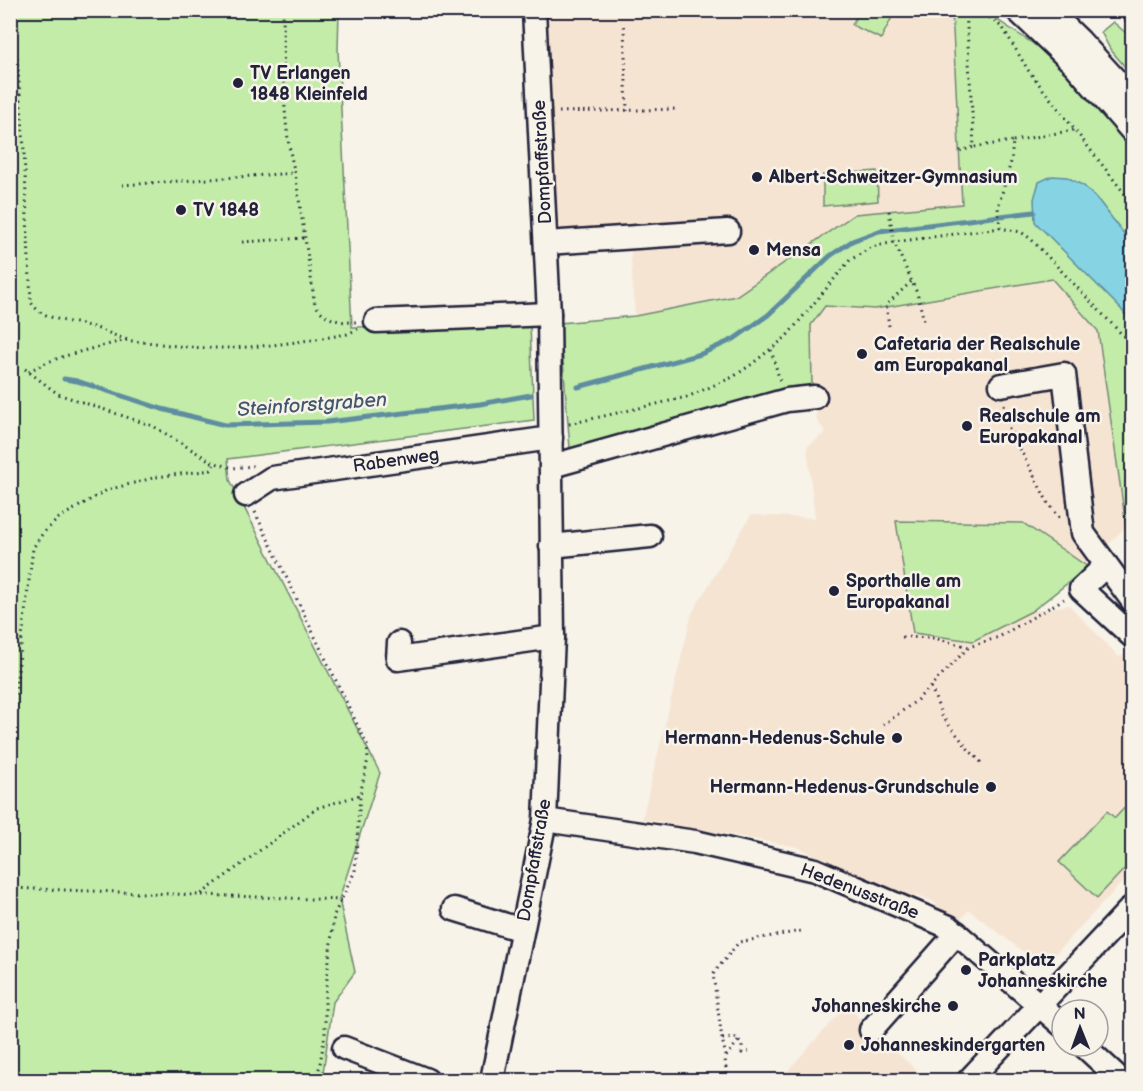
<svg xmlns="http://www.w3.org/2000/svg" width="1143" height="1091" viewBox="0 0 1143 1091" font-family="'Balsamiq Sans',sans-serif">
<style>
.built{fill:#f6e4d3}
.green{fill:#c2eca8;stroke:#728772;stroke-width:1.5}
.water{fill:#86d4e3;stroke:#5e8da0;stroke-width:1.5}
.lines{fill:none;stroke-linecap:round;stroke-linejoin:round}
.stream{stroke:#5e8da0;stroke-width:5}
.minor-casing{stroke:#22223b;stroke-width:27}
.path{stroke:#22223b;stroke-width:3;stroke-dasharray:1.5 4.5;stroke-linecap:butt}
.minor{stroke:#f7f3e8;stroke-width:22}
.poi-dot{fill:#22223b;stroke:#f7f3e8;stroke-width:2}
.labels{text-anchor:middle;stroke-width:5;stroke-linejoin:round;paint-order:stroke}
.poi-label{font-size:18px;font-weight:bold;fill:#22223b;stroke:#f7f3e8;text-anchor:start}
.street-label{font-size:18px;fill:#22223b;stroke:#f7f3e8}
.water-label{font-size:20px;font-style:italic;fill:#40576d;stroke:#f7f3e8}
</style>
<rect width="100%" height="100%" fill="#f7f3e8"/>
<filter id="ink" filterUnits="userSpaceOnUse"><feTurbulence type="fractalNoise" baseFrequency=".0167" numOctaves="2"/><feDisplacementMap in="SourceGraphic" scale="12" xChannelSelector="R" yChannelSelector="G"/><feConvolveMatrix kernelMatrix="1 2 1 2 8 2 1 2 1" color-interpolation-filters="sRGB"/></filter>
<g filter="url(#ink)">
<g class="built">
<polygon points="543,11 952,11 963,204 855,214 736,296 635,316 630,246 556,250"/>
<polygon points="1052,279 1098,331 1126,526 1088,567 1023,523 896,521 913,633 973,640 1032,611 1069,605 1119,657 1132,651 1132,872 1043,967 969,910 960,920 939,909 934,902 918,895 909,898 797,847 642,819 692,613 751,515 815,518 807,447 826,432 817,421 812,384 811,325 825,306 875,309"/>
<polygon points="846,1006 927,1080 779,1080"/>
</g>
<g class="green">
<polygon points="10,11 339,11 338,50 352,327 530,325 534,420 228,459 230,480 380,773 339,899 355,972 333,1002 322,1080 11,1080"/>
<polygon points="859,11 859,10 895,11 881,39 852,25"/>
<polygon points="952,11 984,11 1044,51 1085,89 1132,145 1132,550 1126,526 1098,331 1052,279 875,309 825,306 811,325 812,384 571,461 560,323 635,316 736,296 855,214 962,204"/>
<polygon points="1113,22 1132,38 1132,75 1110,49 1101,32"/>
<polygon points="877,171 878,201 823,206 823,175"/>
<polygon points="896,521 1023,523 1088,567 1032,611 973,641 913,633"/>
<polygon points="1132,800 1132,861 1097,898 1059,862 1107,811 1115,818"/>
</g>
<polygon class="water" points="1052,176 1067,177 1084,186 1099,201 1132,244 1132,324 1121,309 1035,222 1034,199 1039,182"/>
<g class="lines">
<g class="stream">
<polyline points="64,379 77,381 162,409 225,425 327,422 480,404 531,395"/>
<polyline points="578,387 701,354 734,339 768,315 830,256 852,241 879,231 1034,212"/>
</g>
<defs>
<g id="minor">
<polyline points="1017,10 1075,65 1132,131"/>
<polyline points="1048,10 1080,41 1132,98"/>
<polyline points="546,243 728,231"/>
<polyline points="376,321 549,314"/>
<polyline points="1001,385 1064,374 1083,533 1132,600"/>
<polyline points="552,466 787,400 815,397"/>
<polyline points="246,495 272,478 551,438"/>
<polyline points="551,546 650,536"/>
<polyline points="1106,565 1081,589 1132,636"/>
<polyline points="399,643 398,659 553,637"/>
<polyline points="545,820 695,842 815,870 949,927 1062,1025"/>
<polyline points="454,909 522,930"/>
<polyline points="871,1030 957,933"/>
<polyline points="1084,1046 1121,1080"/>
<polyline points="344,1048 427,1080"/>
<polyline points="492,1080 545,820 553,637 549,314 534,10"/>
<polyline points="969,1080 1132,907"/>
</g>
</defs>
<use href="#minor" class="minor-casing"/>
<g class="path">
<path d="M13,10L23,131L31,302C41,320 70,321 89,326C102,329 114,336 128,340C136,342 146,342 155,343C222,354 282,345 347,334L358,329"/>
<path d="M283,10C284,62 281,123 295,173L315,304C324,319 339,323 356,322"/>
<polyline points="966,10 974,147 1013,141 1011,162 998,207 1000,228"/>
<polyline points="980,10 1003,28 1028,70 1132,203"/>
<polyline points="1110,10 1121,17 1132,26"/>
<polyline points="624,26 627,111"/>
<polyline points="559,112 679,109"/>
<polyline points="1013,141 1074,130"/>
<polyline points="960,151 974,147"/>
<polyline points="122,185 295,173"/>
<polyline points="889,211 894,242 917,293 924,321"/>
<polyline points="242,242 304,238"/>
<polyline points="889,326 886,305 912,281"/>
<polyline points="771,350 780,381"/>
<polyline points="25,369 58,394 153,426 212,462 233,468 253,466"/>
<path d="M29,372C46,358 103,346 127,340"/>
<polyline points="1004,404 1009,428 1048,503 1062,521"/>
<polyline points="569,424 687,397 733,377 752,364 786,337 850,260 872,247 894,242 1000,228 1021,232 1031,239 1132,345"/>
<polyline points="10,507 21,510"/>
<polyline points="255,512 367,745 368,759 360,795 355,871 334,915 325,996 325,1035 317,1080"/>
<polyline points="902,637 934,638 969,647 999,637 1064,599"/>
<polyline points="931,687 942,716 969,750 982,763"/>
<polyline points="883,725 916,701 969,647"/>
<polyline points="10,736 33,548 43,533 59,518 107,490 157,477 211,470 214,465"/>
<polyline points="10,888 200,895 317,808 360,795"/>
<polyline points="202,895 341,900"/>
<polyline points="722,1039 713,974 739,942 801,931"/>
<polyline points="726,1056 722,1039 736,1038 742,1045 742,1053 752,1051"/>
<polyline points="1002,1076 1012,1076 1016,1080"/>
<polyline points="727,1080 725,1058 739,1040"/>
</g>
<use href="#minor" class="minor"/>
</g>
</g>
<g class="poi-dot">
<circle cx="238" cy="83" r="6"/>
<circle cx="757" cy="177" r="6"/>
<circle cx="181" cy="210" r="6"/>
<circle cx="754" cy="250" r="6"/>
<circle cx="862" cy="354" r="6"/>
<circle cx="967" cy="426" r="6"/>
<circle cx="834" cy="591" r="6"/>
<circle cx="897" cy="738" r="6"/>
<circle cx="991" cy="787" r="6"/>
<circle cx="966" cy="970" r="6"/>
<circle cx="953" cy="1006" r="6"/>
<circle cx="849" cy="1045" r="6"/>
</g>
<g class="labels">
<g class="poi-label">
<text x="250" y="79">TV Erlangen<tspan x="250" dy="21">1848 Kleinfeld</tspan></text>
<text x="769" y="183">Albert-Schweitzer-Gymnasium</text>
<text x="193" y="216">TV 1848</text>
<text x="766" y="256">Mensa</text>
<text x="874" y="350">Cafetaria der Realschule<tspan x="874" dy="21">am Europakanal</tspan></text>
<text x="979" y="422">Realschule am<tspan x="979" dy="21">Europakanal</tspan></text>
<text x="846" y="587">Sporthalle am<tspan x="846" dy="21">Europakanal</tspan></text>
<text x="885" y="744" text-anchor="end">Hermann-Hedenus-Schule</text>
<text x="979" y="793" text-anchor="end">Hermann-Hedenus-Grundschule</text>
<text x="978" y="966">Parkplatz<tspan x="978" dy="21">Johanneskirche</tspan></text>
<text x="941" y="1012" text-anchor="end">Johanneskirche</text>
<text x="861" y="1051">Johanneskindergarten</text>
</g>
<g class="street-label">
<text transform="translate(542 162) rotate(-93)" y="6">Dompfaffstraße</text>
<text transform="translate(396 460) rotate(-8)" y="6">Rabenweg</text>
<text transform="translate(534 860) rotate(-80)" y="6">Dompfaffstraße</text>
<text transform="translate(860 891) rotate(21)" y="6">Hedenusstraße</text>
</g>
<g class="water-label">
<text transform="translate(312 404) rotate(-4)" y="7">Steinforstgraben</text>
</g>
</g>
<rect width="1143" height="1091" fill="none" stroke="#f7f3e8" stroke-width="36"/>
<rect x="18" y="18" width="1107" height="1055" fill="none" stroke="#22223b" stroke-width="2" filter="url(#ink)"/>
<g transform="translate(1080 1028) rotate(359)"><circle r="28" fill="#f7f3e8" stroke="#a29fa3" stroke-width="1.5"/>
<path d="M0-4.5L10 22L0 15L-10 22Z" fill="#22223b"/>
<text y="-9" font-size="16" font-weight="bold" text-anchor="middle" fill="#22223b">N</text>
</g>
</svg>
